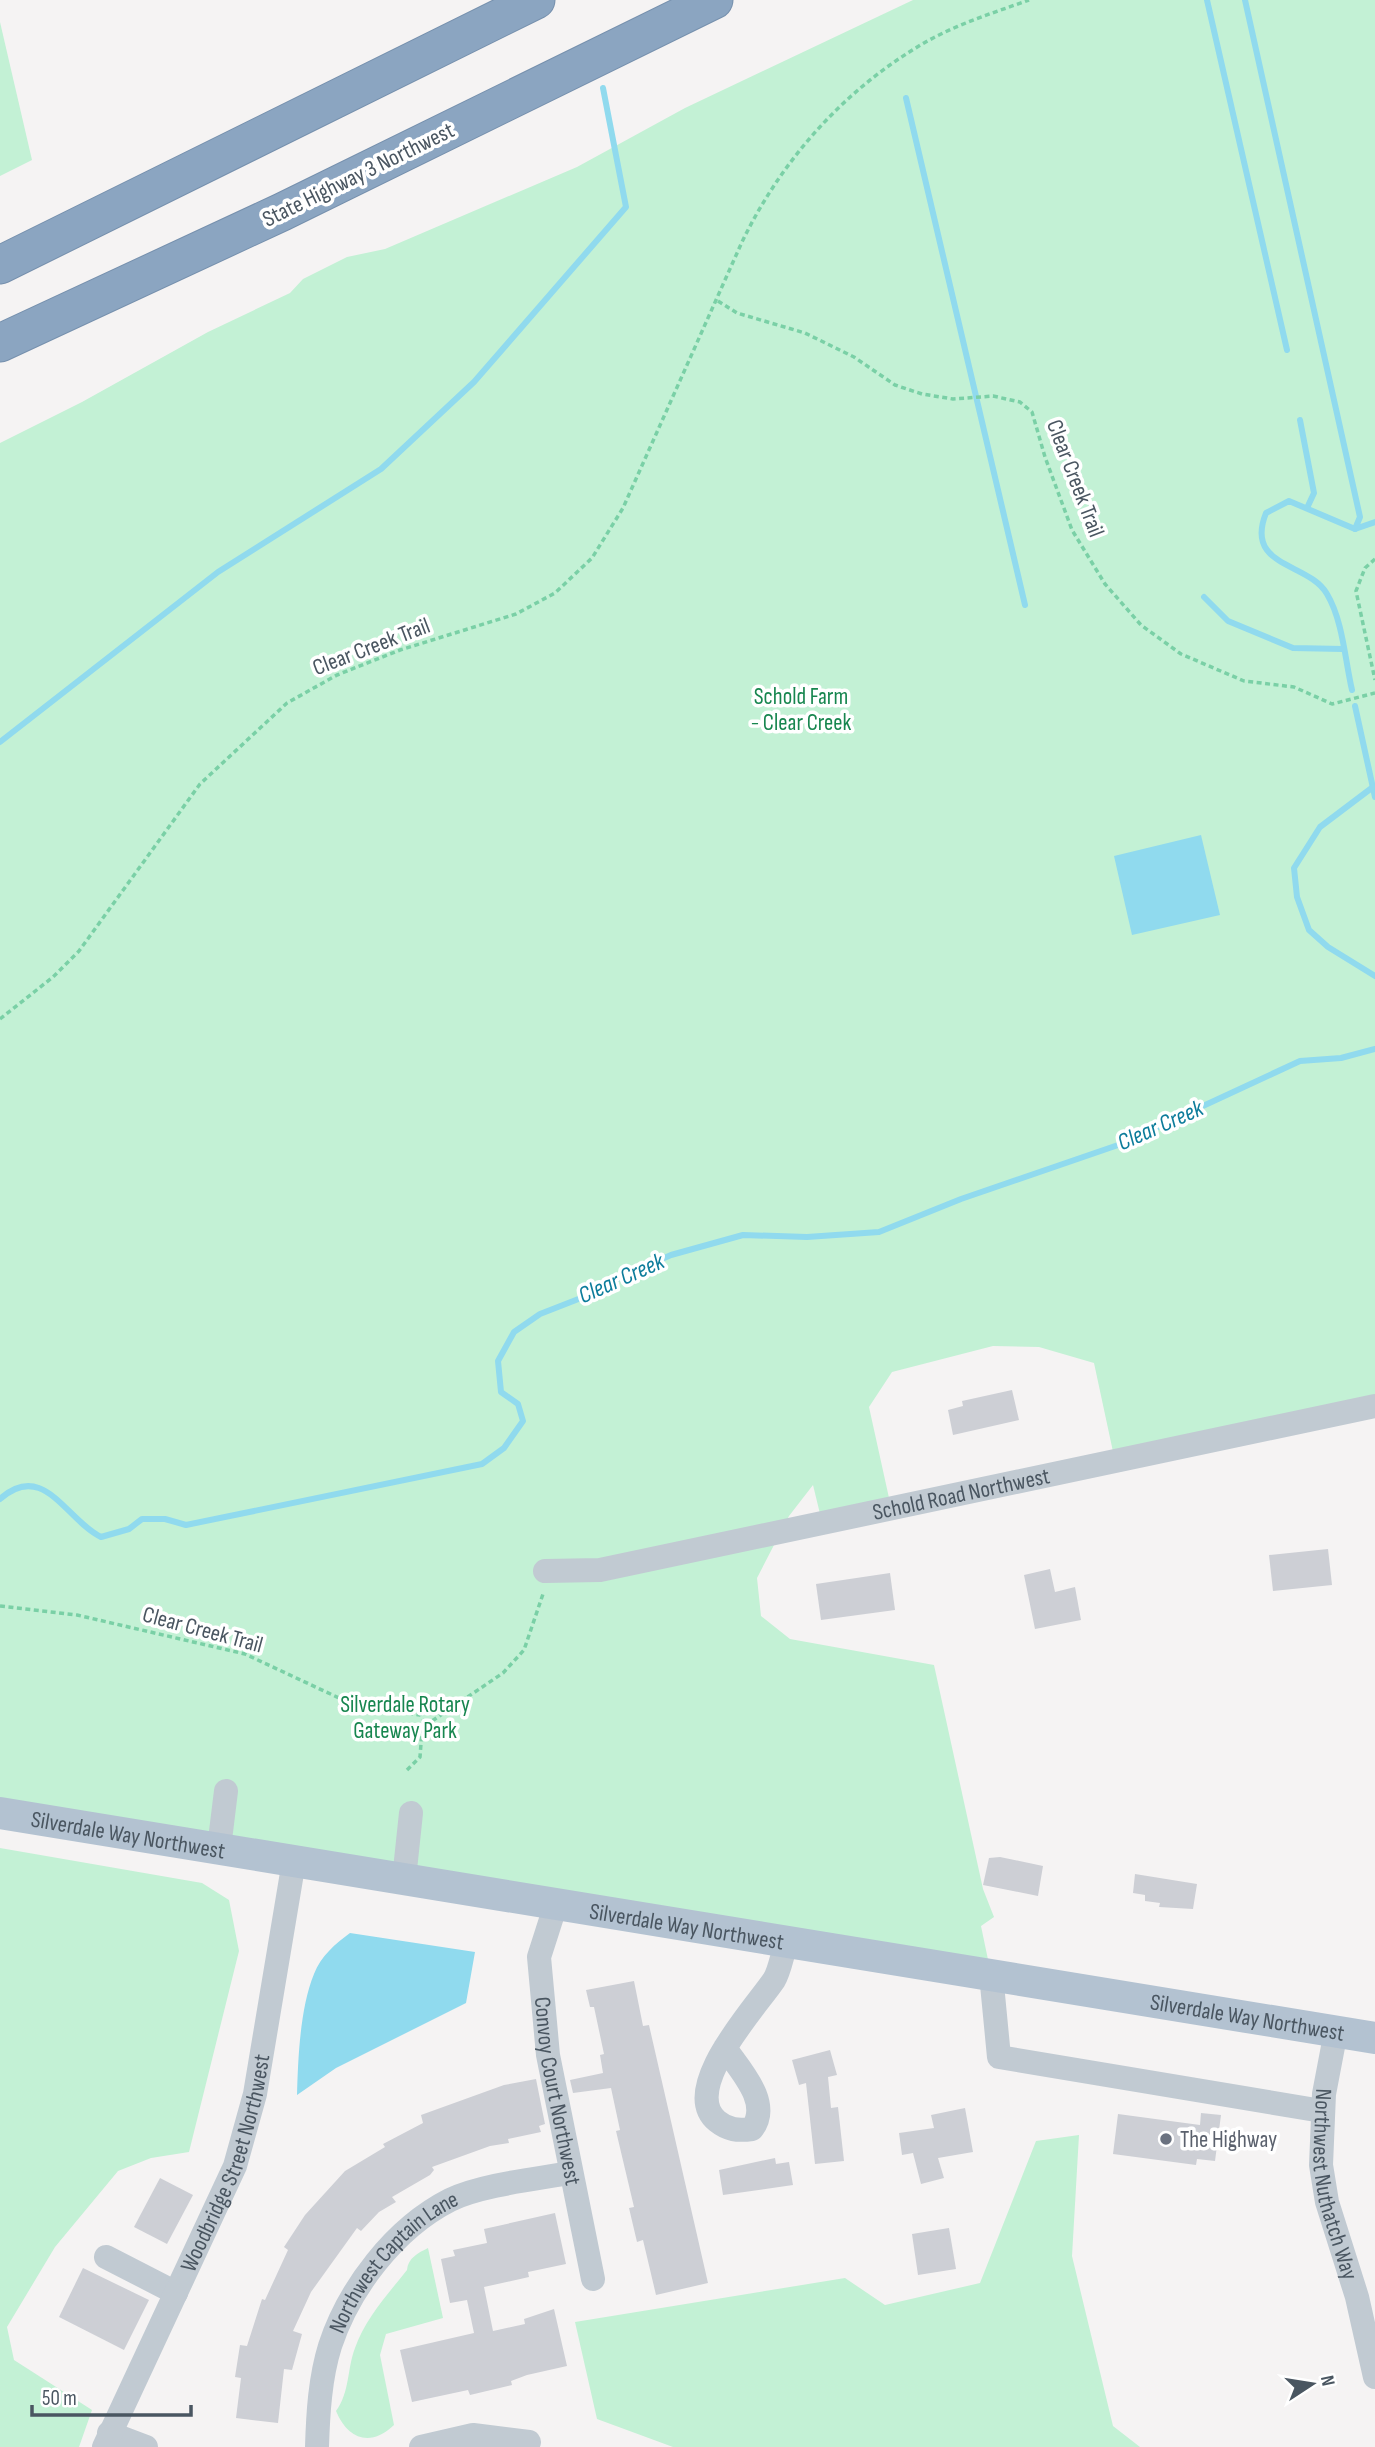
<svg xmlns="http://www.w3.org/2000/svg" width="1375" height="2447" viewBox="0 0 1375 2447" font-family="'Sofia Sans Condensed',sans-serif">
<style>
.green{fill:#c3f1d5}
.water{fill:#90daee}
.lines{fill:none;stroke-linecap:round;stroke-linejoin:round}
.stream{stroke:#90daee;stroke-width:6}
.building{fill:#cdcfd5}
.highway-casing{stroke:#7690ad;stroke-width:39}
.path{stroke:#7ad0a6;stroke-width:3.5;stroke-dasharray:5 3.5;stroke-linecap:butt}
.minor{stroke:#c1cad2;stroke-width:24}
.major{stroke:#b3c2d1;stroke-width:32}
.highway{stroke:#8ba5c1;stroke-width:37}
.worship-dot{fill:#6b7280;stroke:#fff;stroke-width:2.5}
.labels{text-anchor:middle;stroke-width:7;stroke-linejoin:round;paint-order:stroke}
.street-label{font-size:23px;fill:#4a5661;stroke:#fff}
.park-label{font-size:23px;fill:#17864f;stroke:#fff}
.worship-label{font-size:23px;fill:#5b616d;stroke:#fff;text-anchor:start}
.water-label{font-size:24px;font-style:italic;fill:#0c7c9b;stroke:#fff}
</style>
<rect width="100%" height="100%" fill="#f5f3f3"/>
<g class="green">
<polygon points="913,0 1375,0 1375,1406 1115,1461 1094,1363 1039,1347 993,1346 892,1372 869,1407 891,1507 822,1522 813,1485 789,1516 757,1578 761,1616 790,1639 934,1665 983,1889 994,1917 981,1926 991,1974 0,1813 0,443 82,402 208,332 290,293 303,279 347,257 385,249 577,167 685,108"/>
<polygon points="0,22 32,160 0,176"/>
<polygon points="0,1848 202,1883 229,1900 239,1951 189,2152 151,2158 118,2171 55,2247 7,2327 14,2360 92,2410 79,2447 0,2447"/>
<polygon points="1079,2135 1072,2256 1113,2426 1140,2447 673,2447 597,2419 575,2322 845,2278 885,2305 980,2283 1036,2141"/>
<path d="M428,2248L443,2318L386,2334L380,2355L394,2425C371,2447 348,2440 336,2411C350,2392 347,2369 355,2348C365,2319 388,2294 407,2270C408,2258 418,2253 428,2248Z"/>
</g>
<g class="water">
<polygon points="1201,835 1220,915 1132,935 1114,856"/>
<path d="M350,1933L475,1952L466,2003L336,2068L297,2095C298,2059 300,2008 314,1974C321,1956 335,1944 350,1933Z"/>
</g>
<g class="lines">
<g class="stream">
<polyline points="1207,0 1287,350"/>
<polyline points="1245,0 1360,517 1355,529"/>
<polyline points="906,98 1025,605"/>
<polyline points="1300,420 1314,493 1307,508"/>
<polyline points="1204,597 1228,621 1293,648 1343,649"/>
<path d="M1352,690C1345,660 1343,621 1327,594C1309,562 1244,568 1266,513L1289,501L1355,529L1375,522"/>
<polyline points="1355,706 1375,797"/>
<polyline points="0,742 218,572 381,469 474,382 626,207 603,88"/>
<polyline points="1373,787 1320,827 1294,868 1297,897 1309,930 1328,947 1375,976"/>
<path d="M0,1499C44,1460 66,1520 101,1537L129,1529L142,1519H165L186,1525L482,1464L504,1448L523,1421L518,1404L501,1392L498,1361L514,1332L540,1314L581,1298L621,1277L671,1255L743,1235L807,1237L879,1232L961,1199L1121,1144L1300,1061L1341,1058L1375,1049"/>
</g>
</g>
<g class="building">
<polygon points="1012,1390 1019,1420 953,1435 948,1410 963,1406 962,1401"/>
<polygon points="1328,1549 1332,1585 1273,1591 1269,1555"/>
<polygon points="1050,1569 1055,1592 1075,1587 1081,1620 1035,1629 1024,1575"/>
<polygon points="890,1573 895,1610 821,1620 816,1584"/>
<polygon points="1000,1857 1043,1866 1038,1896 983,1885 989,1858"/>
<polygon points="1135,1874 1197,1884 1193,1909 1159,1907 1160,1903 1145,1901 1145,1895 1133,1893"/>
<polygon points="634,1981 643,2026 649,2025 708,2283 656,2295 643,2240 637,2242 629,2208 634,2207 616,2131 620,2130 611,2088 573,2093 570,2080 603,2073 600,2055 604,2054 594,2007 590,2007 586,1990"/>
<polygon points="830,2050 837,2075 828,2077 831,2108 838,2107 844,2161 815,2164 806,2083 799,2085 792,2060"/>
<polygon points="536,2079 545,2124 539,2126 541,2132 508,2139 509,2143 490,2146 432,2167 434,2170 430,2175 392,2197 396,2202 379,2212 361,2231 357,2228 311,2292 293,2331 302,2334 292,2370 284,2369 278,2423 236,2418 241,2378 235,2377 240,2345 247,2346 262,2299 265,2300 288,2250 284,2247 305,2215 345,2171 385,2147 383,2144 423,2123 421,2115 504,2085"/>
<polygon points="965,2108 973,2152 938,2158 944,2178 921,2184 913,2153 902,2155 899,2133 934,2128 931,2115"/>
<polygon points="1201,2113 1221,2115 1215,2161 1197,2159 1196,2165 1113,2154 1118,2114 1200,2125"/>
<polygon points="775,2158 776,2164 789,2162 793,2185 723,2195 719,2170"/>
<polygon points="160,2178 193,2195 167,2244 134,2227"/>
<polygon points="555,2213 566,2264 528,2272 529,2277 484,2287 493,2331 525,2324 524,2319 554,2309 567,2366 527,2375 511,2381 512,2385 470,2395 468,2390 412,2402 400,2350 474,2333 467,2300 450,2303 441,2259 455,2256 453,2250 487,2243 484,2229"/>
<polygon points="949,2228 956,2269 918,2275 912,2234"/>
<polygon points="83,2268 149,2300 124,2350 59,2317"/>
</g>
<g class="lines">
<defs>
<g id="highway">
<polyline points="0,265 536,0"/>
<polyline points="0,343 282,212 714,0"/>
</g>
</defs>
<use href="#highway" class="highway-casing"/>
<g class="path">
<polyline points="718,301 737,313 805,333 854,357 895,385 922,394 953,399 993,396 1020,402 1032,412 1045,457 1072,530 1105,584 1141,625 1181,654 1244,681 1294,687 1332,704 1375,693"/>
<polyline points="1375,559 1365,568 1356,591 1375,680"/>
<path d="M0,1019L53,977L79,951L200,784L287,703L337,675L400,650L516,614L555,593L592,558L623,508L742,242C782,159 845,89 924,43C957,24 993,13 1029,0"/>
<polyline points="0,1606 77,1615 245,1654 354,1705 420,1715 426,1725"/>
<polyline points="407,1770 420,1757 422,1730 426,1725 503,1673 524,1650 543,1594"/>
</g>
<g class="minor">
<path id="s1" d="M545,1571L600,1570L1375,1406"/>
<polyline points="219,1848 226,1791"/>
<polyline points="404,1879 411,1813"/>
<path id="s2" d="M556,1904L539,1957L548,2055L593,2279"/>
<polyline points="991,1974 999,2057 1322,2111"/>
<path id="s3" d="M1336,2031L1324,2094L1321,2165L1327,2202L1357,2297L1375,2377"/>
<path d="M725,2048C740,2070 772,2103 752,2129C738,2131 728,2130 717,2121C679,2089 756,2007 774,1980C780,1970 782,1955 786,1944"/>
<polyline points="106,2257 176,2293"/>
<polyline points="109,2433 146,2447"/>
<path id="s4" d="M104,2447L235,2166L255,2094L294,1861"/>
<path id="s5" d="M317,2447C318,2414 320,2378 330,2346C349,2288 395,2228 450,2200C481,2185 536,2179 570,2173"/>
<polyline points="421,2447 473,2435 529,2442"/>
</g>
<path class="major" id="s6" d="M0,1813C458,1891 917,1962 1375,2038"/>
<use href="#highway" class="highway"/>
</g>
<circle class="worship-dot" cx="1166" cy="2139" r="7"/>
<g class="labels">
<g class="street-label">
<text transform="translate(358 174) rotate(-26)" y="8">State Highway 3 Northwest</text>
<text transform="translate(1076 478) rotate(69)" y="8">Clear Creek Trail</text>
<text transform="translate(371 646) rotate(-21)" y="8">Clear Creek Trail</text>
<text dy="8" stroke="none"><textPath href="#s1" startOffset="424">Schold Road Northwest</textPath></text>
<text transform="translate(203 1629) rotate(15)" y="8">Clear Creek Trail</text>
<text dy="8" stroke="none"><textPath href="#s6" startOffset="130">Silverdale Way Northwest</textPath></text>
<text dy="8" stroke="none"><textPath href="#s6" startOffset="696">Silverdale Way Northwest</textPath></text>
<text dy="8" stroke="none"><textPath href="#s6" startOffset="1264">Silverdale Way Northwest</textPath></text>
<text dy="8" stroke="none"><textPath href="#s2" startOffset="191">Convoy Court Northwest</textPath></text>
<text dy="8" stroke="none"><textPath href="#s4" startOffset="310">Woodbridge Street Northwest</textPath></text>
<text dy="8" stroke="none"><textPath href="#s3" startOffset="156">Northwest Nuthatch Way</textPath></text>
<text dy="8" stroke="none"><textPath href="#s5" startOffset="210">Northwest Captain Lane</textPath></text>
</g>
<g class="park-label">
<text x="801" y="704">Schold Farm<tspan x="801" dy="26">- Clear Creek</tspan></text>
<text x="405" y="1712">Silverdale Rotary<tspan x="405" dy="26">Gateway Park</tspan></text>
</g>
<g class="worship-label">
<text x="1180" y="2147">The Highway</text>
</g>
<g class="water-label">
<text transform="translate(1160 1125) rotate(-24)" y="8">Clear Creek</text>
<text transform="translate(621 1278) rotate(-24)" y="8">Clear Creek</text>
</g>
</g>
<g transform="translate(1312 2384) rotate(78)" stroke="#ffffff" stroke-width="5" paint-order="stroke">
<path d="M0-5L12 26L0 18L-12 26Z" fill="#4a5661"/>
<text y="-10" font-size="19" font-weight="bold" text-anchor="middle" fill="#4a5661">N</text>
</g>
<path d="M32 2405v10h159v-10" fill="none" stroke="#4a5661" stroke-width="3.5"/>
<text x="42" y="2405" font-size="21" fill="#4a5661" stroke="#ffffff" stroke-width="5" paint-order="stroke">50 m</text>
</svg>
